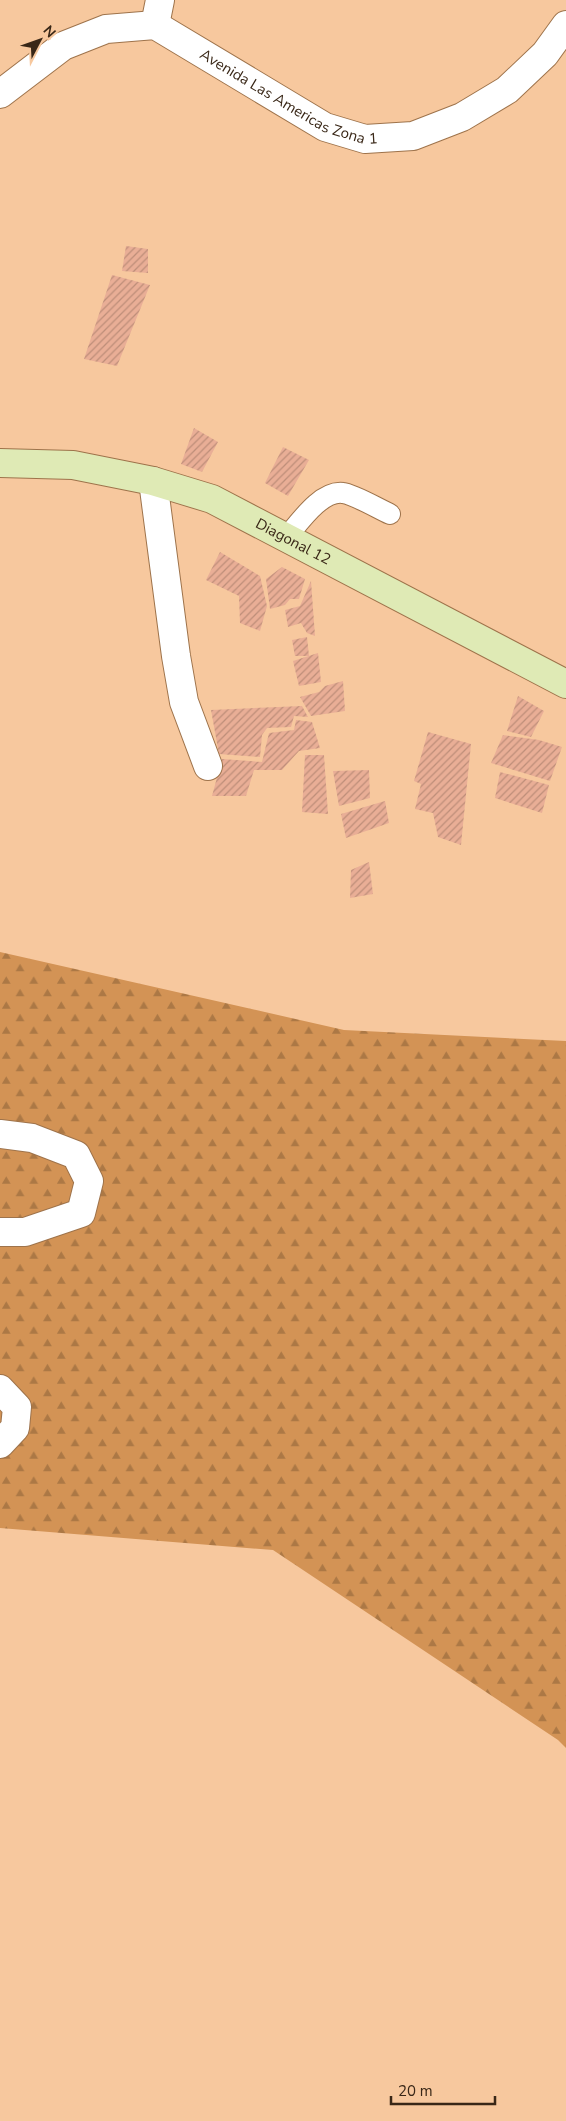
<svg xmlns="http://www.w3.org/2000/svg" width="566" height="2121" viewBox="0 0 566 2121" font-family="'Nunito Sans',sans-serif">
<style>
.forest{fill:url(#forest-firs)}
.building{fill:url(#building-hatch)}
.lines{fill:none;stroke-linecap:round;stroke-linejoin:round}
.service-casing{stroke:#9e734b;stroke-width:22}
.minor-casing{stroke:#9e734b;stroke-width:30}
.tertiary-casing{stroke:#9e734b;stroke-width:30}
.secondary-casing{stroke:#9e734b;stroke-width:30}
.service{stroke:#fff;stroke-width:20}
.minor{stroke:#fff;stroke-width:28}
.tertiary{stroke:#fff;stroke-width:28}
.secondary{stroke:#dfeab5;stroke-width:28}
.labels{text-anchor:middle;stroke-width:4;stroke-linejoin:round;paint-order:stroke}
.street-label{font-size:15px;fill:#392717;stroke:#f7c89e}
</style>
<defs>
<pattern id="forest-firs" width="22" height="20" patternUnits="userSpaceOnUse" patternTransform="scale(1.25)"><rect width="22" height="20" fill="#d39355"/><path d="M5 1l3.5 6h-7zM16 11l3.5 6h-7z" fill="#ac7845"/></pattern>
<pattern id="building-hatch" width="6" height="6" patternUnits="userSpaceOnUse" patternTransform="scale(1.25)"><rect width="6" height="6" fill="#e9ae96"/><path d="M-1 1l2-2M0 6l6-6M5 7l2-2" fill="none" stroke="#be8e79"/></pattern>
</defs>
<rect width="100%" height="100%" fill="#f7c89e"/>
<polygon class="forest" points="0,952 344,1030 566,1041 566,1748 558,1740 273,1550 0,1528"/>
<g class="building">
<polygon points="126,246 148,249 148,273 122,271"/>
<polygon points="112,275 150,285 117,366 84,359"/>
<polygon points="194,428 218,442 202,472 181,464"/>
<polygon points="283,447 309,460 288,496 265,483"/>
<polygon points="220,552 260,576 267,606 260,631 240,623 239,596 206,580"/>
<polygon points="282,567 305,579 299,599 290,599 285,605 270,609 266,579"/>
<polygon points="311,581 315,636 307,633 301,623 288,627 285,610 300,606"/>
<polygon points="307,637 309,656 295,656 292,640"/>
<polygon points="318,653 321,682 299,686 293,661"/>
<polygon points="343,681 345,711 311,716 300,697 319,692 325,686"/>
<polygon points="518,696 544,711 531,737 507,731"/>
<polygon points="302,706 308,717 294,716 291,727 267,728 262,735 260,757 219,754 211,710"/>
<polygon points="296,720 312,722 320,748 299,751 282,770 254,770 246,796 212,796 222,759 262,762 269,733 294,730"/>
<polygon points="428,732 471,744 461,845 438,837 433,813 415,809 421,784 414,781"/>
<polygon points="503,735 539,740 562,747 550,781 491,763"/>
<polygon points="305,755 324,755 328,814 302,812"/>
<polygon points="369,770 370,798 339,806 333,771"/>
<polygon points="500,772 549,785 542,813 495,798"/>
<polygon points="385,801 389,823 346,838 341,814"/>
<polygon points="369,862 373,894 350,898 351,870"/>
</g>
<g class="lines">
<defs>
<path id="service" d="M286,538C299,523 321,490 343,493C353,494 379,509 390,514"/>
<g id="minor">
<polyline points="155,25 160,0"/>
<polyline points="153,481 176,656 184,702 208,766"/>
<polyline points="0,1134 32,1138 76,1155 89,1181 81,1213 25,1232 0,1232"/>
<polyline points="0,1389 17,1407 15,1428 0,1444"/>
</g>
<g id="tertiary">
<path id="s1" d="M0,94L63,46L106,29L155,25L325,127L365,139L413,136L462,117L507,90L545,54L566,25"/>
</g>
<g id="secondary">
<path id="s2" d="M0,463L73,465L153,481L212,499L566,684"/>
</g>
</defs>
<use href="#service" class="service-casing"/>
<use href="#minor" class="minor-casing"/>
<use href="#tertiary" class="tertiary-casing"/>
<use href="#secondary" class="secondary-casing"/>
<use href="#service" class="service"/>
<use href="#minor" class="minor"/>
<use href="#tertiary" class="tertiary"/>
<use href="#secondary" class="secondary"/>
</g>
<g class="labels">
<g class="street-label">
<text dy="5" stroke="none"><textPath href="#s1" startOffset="328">Avenida Las Americas Zona 1</textPath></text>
<text dy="5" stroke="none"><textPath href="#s2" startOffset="308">Diagonal 12</textPath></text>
</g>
</g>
<g transform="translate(40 40) rotate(49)" stroke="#f7c89e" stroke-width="4" paint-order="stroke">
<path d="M0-4L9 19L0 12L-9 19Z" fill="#392717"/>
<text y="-8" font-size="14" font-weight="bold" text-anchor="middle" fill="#392717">N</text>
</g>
<path d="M391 2096v8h104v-8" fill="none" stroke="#392717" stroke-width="2.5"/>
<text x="398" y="2096" font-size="15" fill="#392717" stroke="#f7c89e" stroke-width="4" paint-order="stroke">20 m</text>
</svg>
